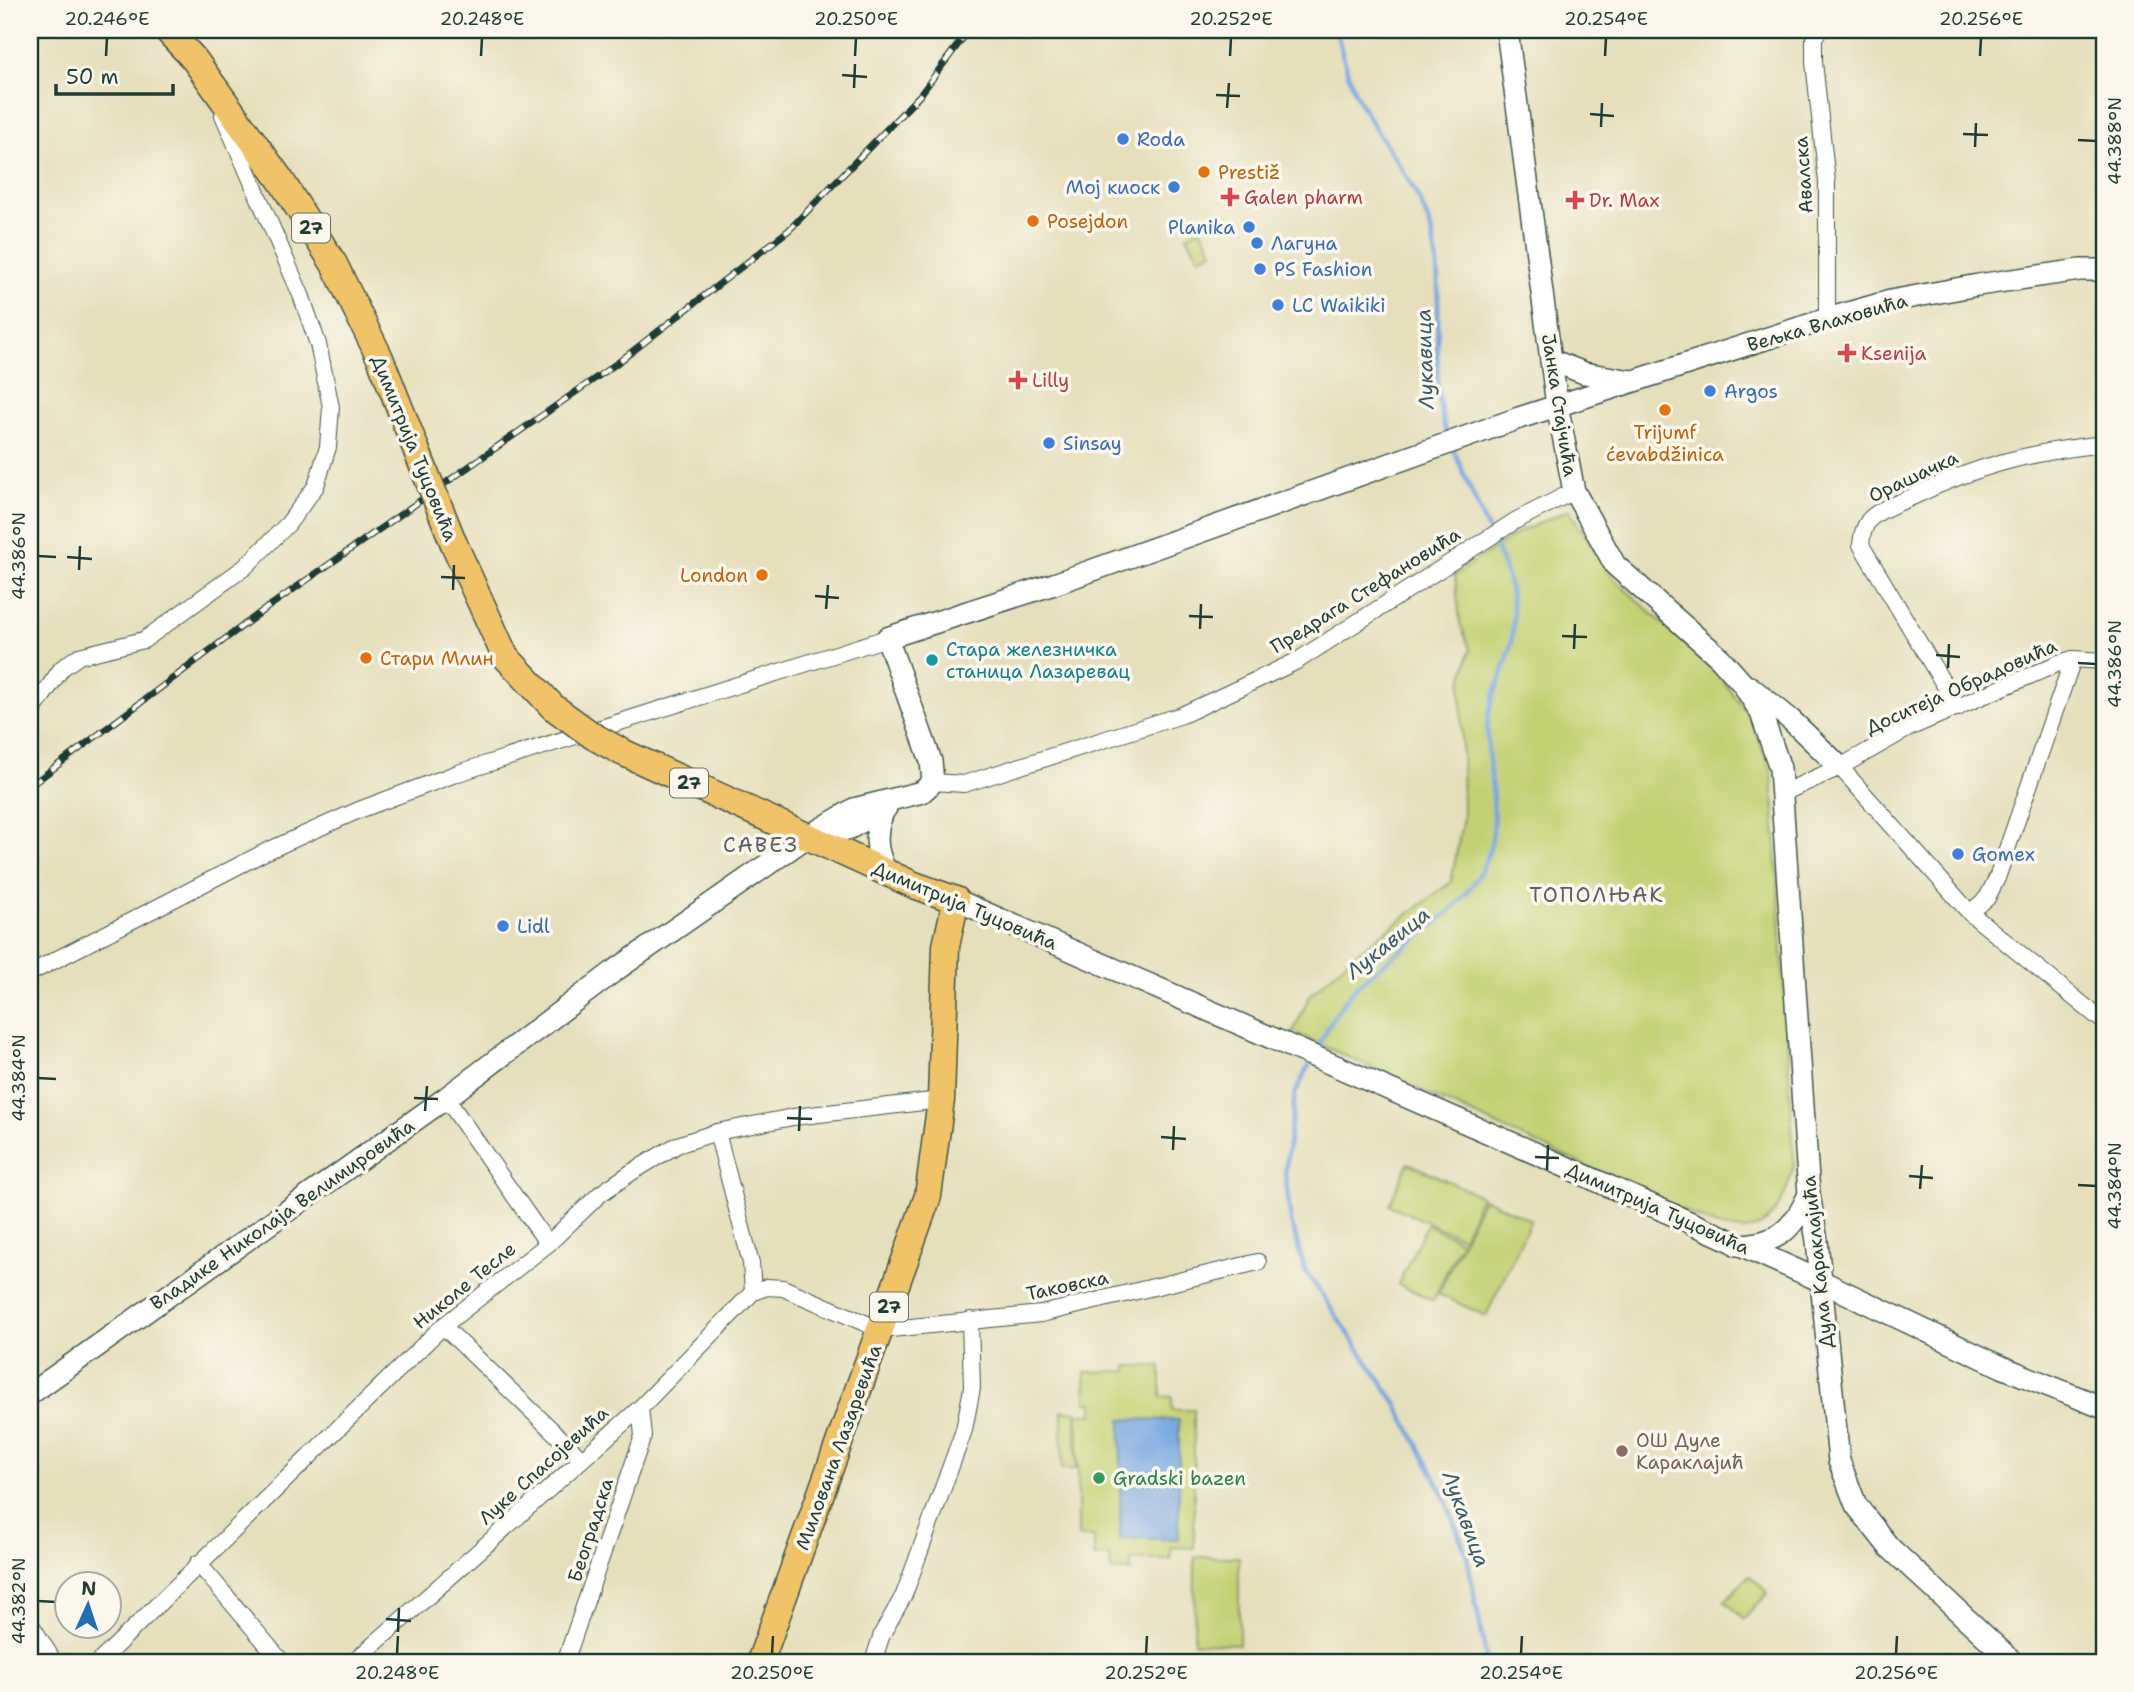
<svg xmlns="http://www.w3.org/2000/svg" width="2134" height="1692" viewBox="0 0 2134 1692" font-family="'Shantell Sans',sans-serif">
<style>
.green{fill:#c4d173;stroke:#728754;stroke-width:2}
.water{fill:#76a6e0;stroke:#4a728a;stroke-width:2}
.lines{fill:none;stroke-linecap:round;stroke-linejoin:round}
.stream{stroke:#76a6e0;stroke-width:4.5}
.minor-casing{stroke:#3d5548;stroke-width:18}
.tertiary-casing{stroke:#3d5548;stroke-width:24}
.primary-casing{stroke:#3d5548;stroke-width:29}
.minor{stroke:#fff;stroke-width:16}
.tertiary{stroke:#fff;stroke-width:21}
.primary{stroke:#f1c369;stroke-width:26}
.rail-casing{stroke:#1f3d34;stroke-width:7}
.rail{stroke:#fbf7ec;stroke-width:4.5;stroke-dasharray:13;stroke-linecap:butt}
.primary-bridge-casing{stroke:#3d5548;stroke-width:29;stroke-linecap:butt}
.primary-bridge{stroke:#f1c369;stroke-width:26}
.ticks{fill:none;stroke:#1f3d34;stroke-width:2.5}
.shop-dot{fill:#3f7fe0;stroke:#fbf7ec;stroke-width:2.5}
.food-dot{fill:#e8710a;stroke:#fbf7ec;stroke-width:2.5}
.health-dot{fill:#e0444e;stroke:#fbf7ec;stroke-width:2.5}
.culture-dot{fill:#0f9aa8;stroke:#fbf7ec;stroke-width:2.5}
.education-dot{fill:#8d6e63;stroke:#fbf7ec;stroke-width:2.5}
.leisure-dot{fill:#2e9e5b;stroke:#fbf7ec;stroke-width:2.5}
.labels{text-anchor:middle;stroke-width:7;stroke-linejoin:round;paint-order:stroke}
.shield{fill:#fbf7ec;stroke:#61756b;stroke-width:2}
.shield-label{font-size:18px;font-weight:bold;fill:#1f3d34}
.shop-label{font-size:19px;fill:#366cbe;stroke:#fbf7ec;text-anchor:start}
.food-label{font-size:19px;fill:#c56008;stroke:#fbf7ec;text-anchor:start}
.street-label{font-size:19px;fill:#1f3d34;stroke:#fbf7ec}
.health-label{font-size:19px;fill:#be3a42;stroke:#fbf7ec;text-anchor:start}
.culture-label{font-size:19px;fill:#0d838f;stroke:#fbf7ec;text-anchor:start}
.education-label{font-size:19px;fill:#785e54;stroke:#fbf7ec;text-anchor:start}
.leisure-label{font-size:19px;fill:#27864d;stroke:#fbf7ec;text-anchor:start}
.water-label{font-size:21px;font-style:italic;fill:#395c68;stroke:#fbf7ec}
.neighbourhood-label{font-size:21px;letter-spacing:2px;fill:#5b6068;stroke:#fbf7ec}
.neatline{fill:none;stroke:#1f3d34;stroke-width:2.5}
.ticks-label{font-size:18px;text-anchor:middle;fill:#1f3d34}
</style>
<rect width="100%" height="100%" fill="#fbf7ec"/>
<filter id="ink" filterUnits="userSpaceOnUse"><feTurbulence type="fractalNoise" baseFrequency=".0143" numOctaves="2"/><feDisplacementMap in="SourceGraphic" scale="14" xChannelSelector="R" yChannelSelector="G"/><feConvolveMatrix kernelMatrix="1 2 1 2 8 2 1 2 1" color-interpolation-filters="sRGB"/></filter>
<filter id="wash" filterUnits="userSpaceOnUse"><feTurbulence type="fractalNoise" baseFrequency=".00686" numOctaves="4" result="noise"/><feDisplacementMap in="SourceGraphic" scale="28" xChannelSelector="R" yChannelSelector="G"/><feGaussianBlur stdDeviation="1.57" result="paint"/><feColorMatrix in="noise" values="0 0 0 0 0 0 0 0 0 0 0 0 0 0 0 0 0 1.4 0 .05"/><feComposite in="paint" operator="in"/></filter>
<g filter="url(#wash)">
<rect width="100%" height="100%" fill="#e6dfbb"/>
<g class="green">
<polygon points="1201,228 1213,251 1199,258 1187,236"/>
<path d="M1569,510L1612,577L1719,675L1749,716L1772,773L1794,1163C1789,1187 1776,1229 1745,1230C1736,1230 1726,1228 1717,1226L1293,1032L1310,995L1350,958L1451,882L1463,818L1461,686L1470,649L1460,623L1455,575L1519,532Z"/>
<polygon points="1408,1163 1481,1196 1463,1238 1389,1205"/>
<polygon points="1483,1198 1531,1220 1486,1316 1438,1294"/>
<polygon points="1427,1224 1461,1241 1433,1301 1398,1284"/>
<polygon points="1127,1366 1161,1366 1161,1396 1172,1397 1172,1410 1194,1410 1194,1548 1171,1547 1171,1560 1131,1560 1131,1571 1111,1571 1110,1557 1094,1557 1094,1537 1078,1537 1078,1414 1093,1414 1093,1402 1086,1402 1085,1372 1127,1371"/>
<polygon points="1062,1411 1076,1412 1076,1469 1062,1469"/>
<polygon points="1195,1557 1239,1557 1239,1644 1194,1643"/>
<polygon points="1749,1575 1768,1593 1744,1619 1725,1601"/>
</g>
<polygon class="water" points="1121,1419 1179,1420 1179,1539 1120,1539"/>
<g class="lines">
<g class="stream">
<path d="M1336,30C1343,57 1350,86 1364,110C1385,147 1414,180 1428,221C1452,293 1423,371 1448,437"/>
<polyline points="1453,448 1489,533"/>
<path d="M1317,1050C1330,1022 1343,997 1367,977C1411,939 1474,908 1490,848C1501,805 1484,763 1488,720C1490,700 1501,679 1507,660C1520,620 1511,578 1493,541"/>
<polyline points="1311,1061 1295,1094 1285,1173 1291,1222 1305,1270 1396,1403 1442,1491 1467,1556 1487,1662"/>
</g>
</g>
</g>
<g filter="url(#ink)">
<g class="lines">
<defs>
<g id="minor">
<polyline points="1819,30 1814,38 1814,62 1827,182 1827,319"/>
<path d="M1958,708L1861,545C1862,536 1863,528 1869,520C1879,509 1899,503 1912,497C1978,465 2031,452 2104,444"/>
<polyline points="30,714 62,668 79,656 144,640 245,567 288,524 316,486 328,447 331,407 318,344 301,295 223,115"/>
<polyline points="1840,767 1970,913 2104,1022"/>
<polyline points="933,782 964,784 1182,715 1297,661 1515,521 1574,491"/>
<polyline points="1783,793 1840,767 1909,728 2059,663 2073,659 2104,661"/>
<polyline points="1970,913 1987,898 1997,878 2073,659"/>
<polyline points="30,973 265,852 359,810 458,773 887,638"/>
<polyline points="446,1098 548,1244"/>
<polyline points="717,1132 751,1263 753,1292 767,1287 783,1288 881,1330 1041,1314 1258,1262"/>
<polyline points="443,1326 581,1458"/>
<polyline points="198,1563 282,1662"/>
<polyline points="30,1623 54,1662"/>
<polyline points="99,1662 443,1326 548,1244 600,1194 632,1172 677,1145 717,1132 793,1117 941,1100"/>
<polyline points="354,1662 640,1408 753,1292"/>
<polyline points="565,1662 643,1436 640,1408"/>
<polyline points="873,1662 882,1634 904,1595 964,1430 972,1388 970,1320"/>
</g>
<g id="tertiary">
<polyline points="1507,30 1557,405 1574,491 1615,565 1720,658 1742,683 1761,713 1780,768 1809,1194 1817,1241 1839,1461 1856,1505 1889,1547 2013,1662"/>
<polyline points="1551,360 1584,373 1632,381"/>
<polyline points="1750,687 1791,720 1840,767"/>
<path d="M884,810C874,832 875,850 886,871"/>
<polyline points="823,835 850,828 886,808"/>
<polyline points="956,900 1537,1154 1821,1281 2002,1367 2104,1408"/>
<path d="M1737,1245C1778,1244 1793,1230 1809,1194"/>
<polyline points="30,1394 446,1098 613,972 807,837 854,809 922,792 933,782 931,761 887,638 1054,584 1519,418 1827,319 1890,301 1978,285 2080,270 2104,270"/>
</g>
<g id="primary">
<polyline points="167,30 194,59 280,179 334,264 380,358 416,449"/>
<polyline points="454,544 505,656 553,707"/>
<polyline points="622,752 914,885 956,900 946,946 941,1100 928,1196 760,1662"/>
</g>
</defs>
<use href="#minor" class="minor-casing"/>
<use href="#tertiary" class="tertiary-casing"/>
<use href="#primary" class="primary-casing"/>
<use href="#minor" class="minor"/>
<use href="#tertiary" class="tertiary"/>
<use href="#primary" class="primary"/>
<defs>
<polyline id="rail" points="30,786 261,612 620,361 789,230 920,95 969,30"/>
</defs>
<use href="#rail" class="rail-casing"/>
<use href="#rail" class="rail"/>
<defs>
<g id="primary-bridge">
<polyline points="416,449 454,544"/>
<polyline points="553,707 593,736 622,752"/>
</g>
</defs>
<use href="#primary-bridge" class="primary-bridge-casing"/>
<use href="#primary-bridge" class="primary-bridge"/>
</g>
</g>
<path class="ticks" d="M106,56L107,38M481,56L482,38M855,56L856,38M1230,56L1231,38M1605,56L1606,38M1980,56L1981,38M842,75L867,77M854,88L855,64M1216,95L1240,96M1227,108L1229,83M1590,114L1614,116M1601,127L1602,103M1963,134L1988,135M2078,140L2096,141M1975,147L1976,123M38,556L56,557M67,557L92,559M79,570L80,546M441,577L465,578M453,590L454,565M815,596L839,598M826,609L828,585M1189,616L1213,617M1200,629L1201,604M1562,636L1587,637M1574,649L1575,624M1936,655L1960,657M2078,663L2096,664M1948,668L1949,644M38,1078L56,1079M414,1098L438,1099M425,1111L427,1086M787,1118L812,1119M799,1131L800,1106M1161,1137L1186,1139M1173,1150L1174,1126M1535,1157L1559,1158M1547,1170L1548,1145M1909,1176L1933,1178M2078,1185L2096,1186M1920,1189L1922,1165M38,1601L56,1602M386,1619L411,1621M398,1632L399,1608M397,1654L398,1636M772,1654L773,1636M1146,1654L1147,1636M1521,1654L1522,1636M1896,1654L1897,1636"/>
<g class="shop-dot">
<circle cx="1123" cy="139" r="7"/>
<circle cx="1174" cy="187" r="7"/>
<circle cx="1249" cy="227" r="7"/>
<circle cx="1257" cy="243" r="7"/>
<circle cx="1260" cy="269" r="7"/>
<circle cx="1278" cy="305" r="7"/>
<circle cx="1710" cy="391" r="7"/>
<circle cx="1049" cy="443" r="7"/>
<circle cx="1958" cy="854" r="7"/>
<circle cx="503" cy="926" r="7"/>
</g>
<g class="food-dot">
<circle cx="1204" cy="172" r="7"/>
<circle cx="1033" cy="221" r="7"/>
<circle cx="1665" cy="410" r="7"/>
<circle cx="762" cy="575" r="7"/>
<circle cx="366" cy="658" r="7"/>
</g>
<g class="health-dot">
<path d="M1226.5 186.5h7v7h7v7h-7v7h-7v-7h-7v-7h7z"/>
<path d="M1571.5 189.5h7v7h7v7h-7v7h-7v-7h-7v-7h7z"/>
<path d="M1843.5 342.5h7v7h7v7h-7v7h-7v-7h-7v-7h7z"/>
<path d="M1014.5 369.5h7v7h7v7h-7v7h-7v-7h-7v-7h7z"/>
</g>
<circle class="culture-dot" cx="932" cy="660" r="7"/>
<circle class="education-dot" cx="1622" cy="1451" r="7"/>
<circle class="leisure-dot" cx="1099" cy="1478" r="7"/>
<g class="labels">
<g class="shield">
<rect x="292" y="213.5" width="38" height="29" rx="5"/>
<rect x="670" y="768.5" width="38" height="29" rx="5"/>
<rect x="870" y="1292.5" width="38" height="29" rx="5"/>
</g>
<g class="shield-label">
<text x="311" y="234">27</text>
<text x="689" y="789">27</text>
<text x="889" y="1313">27</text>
</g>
<g class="shop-label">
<text x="1137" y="146">Roda</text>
<text x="1160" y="194" text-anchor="end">Мој киоск</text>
<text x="1235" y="234" text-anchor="end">Planika</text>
<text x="1271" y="250">Лагуна</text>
<text x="1274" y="276">PS Fashion</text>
<text x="1292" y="312">LC Waikiki</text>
<text x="1724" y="398">Argos</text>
<text x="1063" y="450">Sinsay</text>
<text x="1972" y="861">Gomex</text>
<text x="517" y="933">Lidl</text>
</g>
<g class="food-label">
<text x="1218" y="179">Prestiž</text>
<text x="1047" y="228">Posejdon</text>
<text x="1665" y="439" text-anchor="middle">Trijumf<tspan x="1665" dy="22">ćevabdžinica</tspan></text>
<text x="748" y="582" text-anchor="end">London</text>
<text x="380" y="665">Стари Млин</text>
</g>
<g class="street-label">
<text transform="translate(1803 175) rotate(-94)" y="7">Авалска</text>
<text transform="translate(1827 322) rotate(-16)" y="7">Вељка Влаховића</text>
<text transform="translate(1560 405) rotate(81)" y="7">Јанка Стајчића</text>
<text transform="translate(415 448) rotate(68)" y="7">Димитрија Туцовића</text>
<text transform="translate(1913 476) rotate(-25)" y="7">Орашачка</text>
<text transform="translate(1365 590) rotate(-32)" y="7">Предрага Стефановића</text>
<text transform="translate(1961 686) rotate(-24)" y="7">Доситеја Обрадовића</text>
<text transform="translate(965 905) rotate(23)" y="7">Димитрија Туцовића</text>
<text transform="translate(1658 1208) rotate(24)" y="7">Димитрија Туцовића</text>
<text transform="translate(282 1214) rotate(-35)" y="7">Владике Николаја Велимировића</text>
<text transform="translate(1817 1262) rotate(-96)" y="7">Дула Караклајића</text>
<text transform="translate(464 1285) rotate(-39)" y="7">Николе Тесле</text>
<text transform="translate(1067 1285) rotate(-12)" y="7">Таковска</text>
<text transform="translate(838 1447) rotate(-70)" y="7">Милована Лазаревића</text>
<text transform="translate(543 1465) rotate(-42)" y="7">Луке Спасојевића</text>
<text transform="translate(590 1530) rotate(-72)" y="7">Београдска</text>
</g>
<g class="health-label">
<text x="1244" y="204">Galen pharm</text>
<text x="1589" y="207">Dr. Max</text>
<text x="1861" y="360">Ksenija</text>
<text x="1032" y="387">Lilly</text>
</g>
<g class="culture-label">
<text x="946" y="656">Стара железничка<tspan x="946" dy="22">станица Лазаревац</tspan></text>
</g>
<g class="education-label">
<text x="1636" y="1447">ОШ Дуле<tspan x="1636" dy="22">Караклајић</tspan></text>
</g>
<g class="leisure-label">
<text x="1113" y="1485">Gradski bazen</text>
</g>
<g class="water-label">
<text transform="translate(1425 359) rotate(-92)" y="7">Лукавица</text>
<text transform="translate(1388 943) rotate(-39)" y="7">Лукавица</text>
<text transform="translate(1466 1519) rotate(70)" y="7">Лукавица</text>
</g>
<g class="neighbourhood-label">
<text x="761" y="852">САВЕЗ</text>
<text x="1597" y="902">ТОПОЛЊАК</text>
</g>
</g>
<rect width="2134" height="1692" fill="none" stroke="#fbf7ec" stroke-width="77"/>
<g transform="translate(88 1605) rotate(3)"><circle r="33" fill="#fbf7ec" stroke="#a3ada2" stroke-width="2"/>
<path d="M0-5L12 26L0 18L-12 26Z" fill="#1f6fb2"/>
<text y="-10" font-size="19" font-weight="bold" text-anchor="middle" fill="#1f3d34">N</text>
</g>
<path d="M56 84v10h117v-10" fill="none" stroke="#1f3d34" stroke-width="3.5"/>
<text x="66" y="84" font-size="21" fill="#1f3d34" stroke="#fbf7ec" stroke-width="5" paint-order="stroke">50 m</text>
<rect x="38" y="38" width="2058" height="1616" class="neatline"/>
<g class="ticks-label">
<text x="107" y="25">20.246°E</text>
<text x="482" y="25">20.248°E</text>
<text x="856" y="25">20.250°E</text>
<text x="1231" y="25">20.252°E</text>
<text x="1606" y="25">20.254°E</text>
<text x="1981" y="25">20.256°E</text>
<text transform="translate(2115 141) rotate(-90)" y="6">44.388°N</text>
<text transform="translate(19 556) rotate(-90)" y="6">44.386°N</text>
<text transform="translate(2115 664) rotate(-90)" y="6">44.386°N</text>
<text transform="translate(19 1078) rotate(-90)" y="6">44.384°N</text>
<text transform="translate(2115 1186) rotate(-90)" y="6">44.384°N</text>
<text transform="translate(19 1601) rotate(-90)" y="6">44.382°N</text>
<text x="397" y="1679">20.248°E</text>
<text x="772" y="1679">20.250°E</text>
<text x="1146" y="1679">20.252°E</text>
<text x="1521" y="1679">20.254°E</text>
<text x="1896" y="1679">20.256°E</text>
</g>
</svg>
